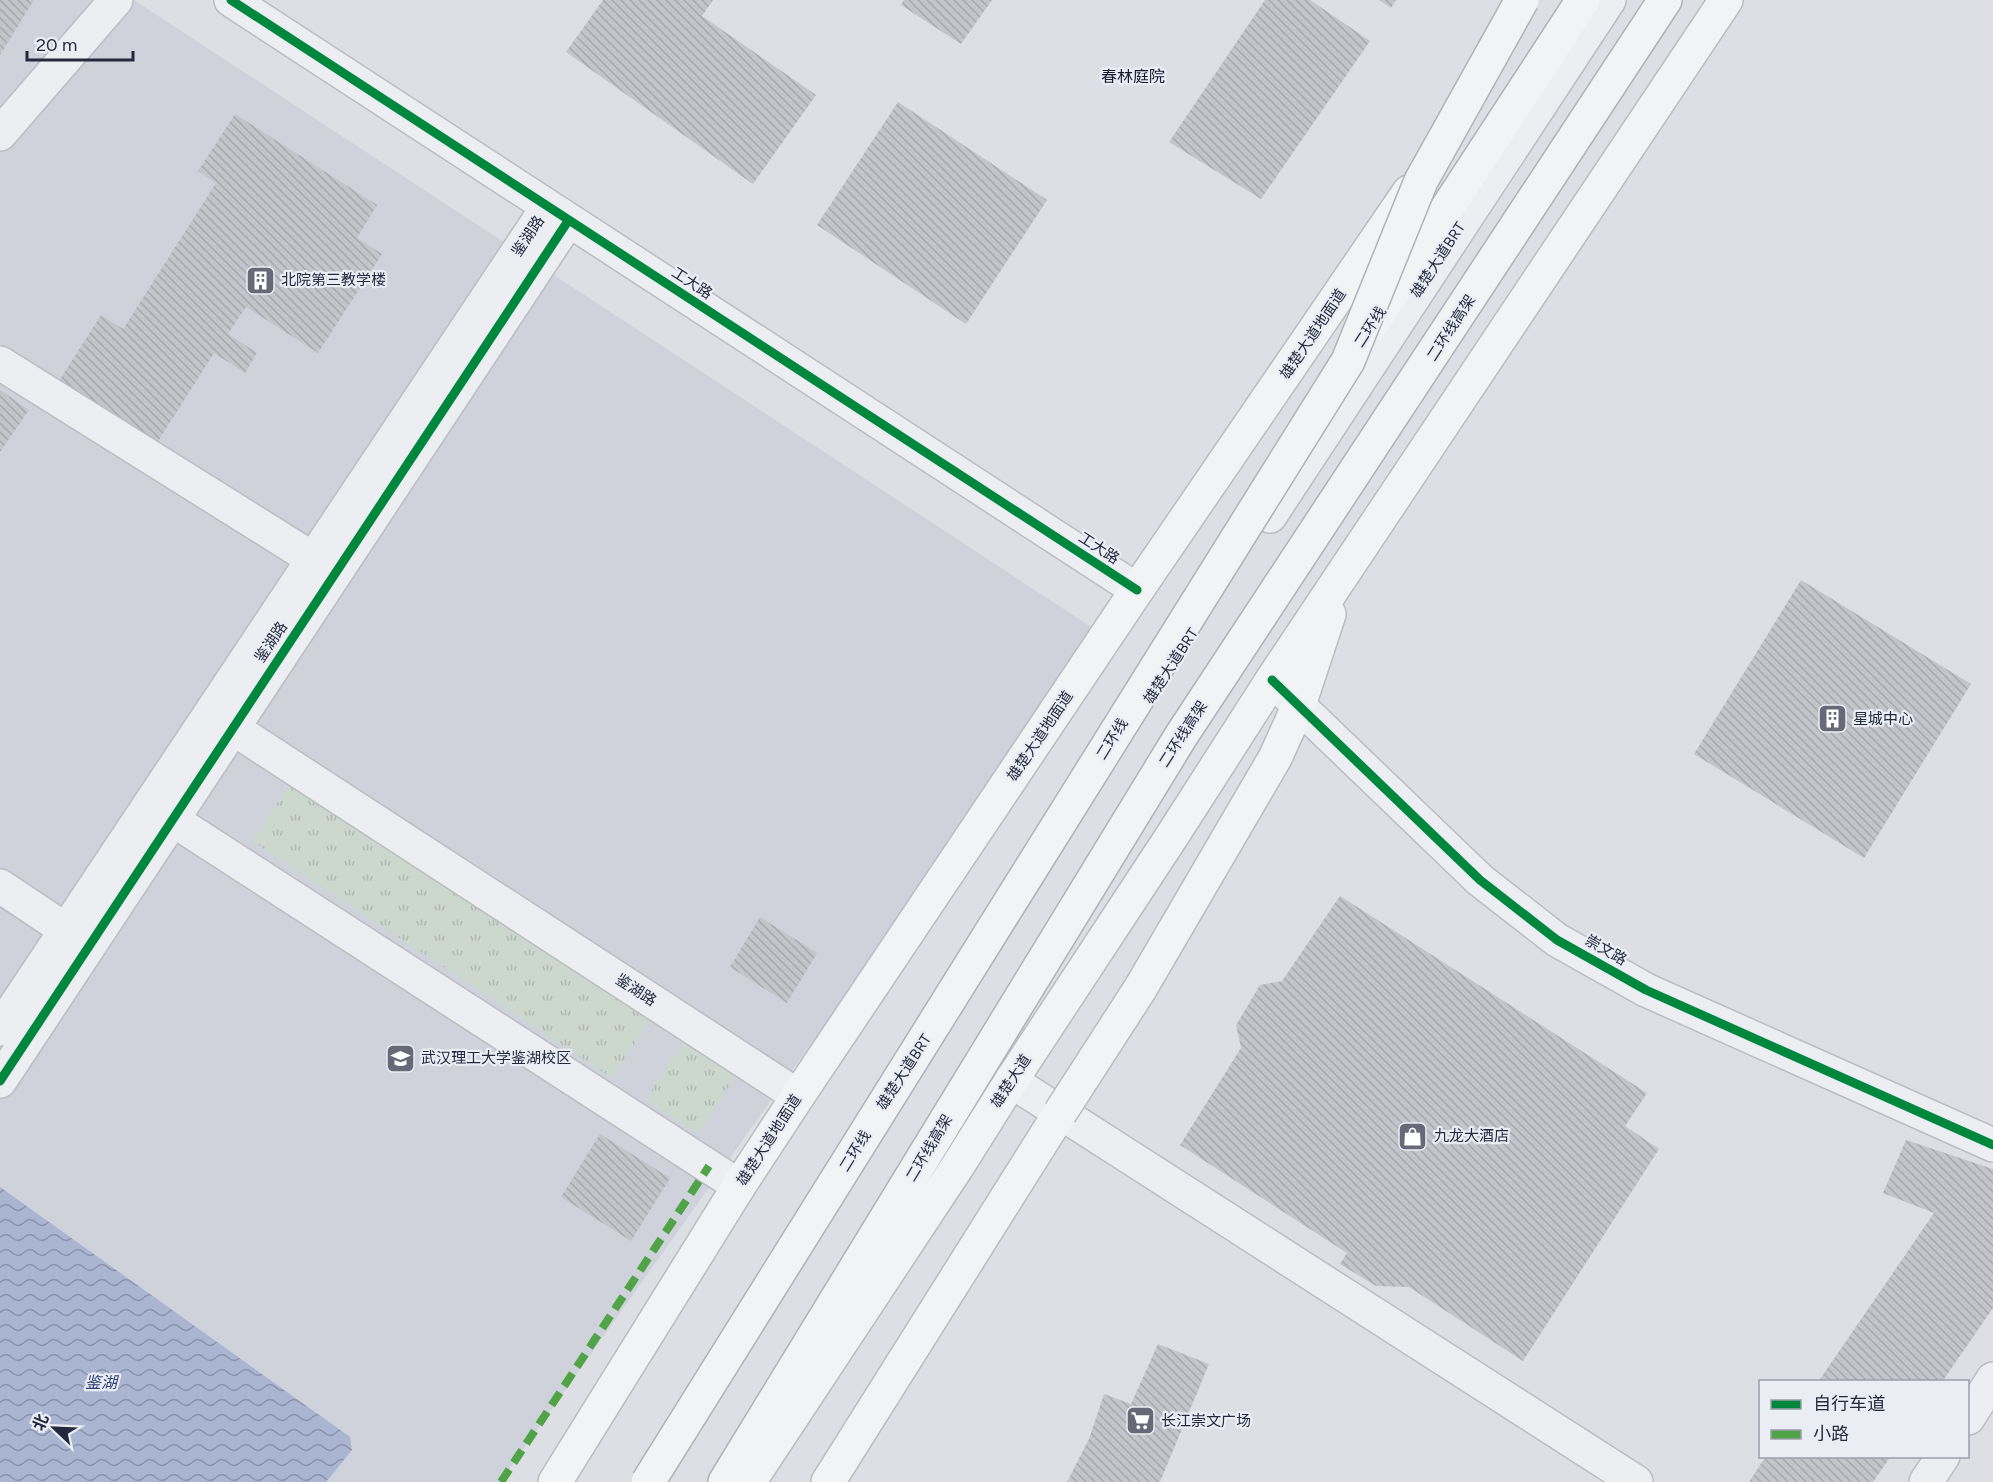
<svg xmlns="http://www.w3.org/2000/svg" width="1993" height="1482" viewBox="0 0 1993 1482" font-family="Figtree,'Noto Sans SC',sans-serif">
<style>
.built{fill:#cfd2db}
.grass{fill:url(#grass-tufts)}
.water{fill:url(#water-waves)}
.building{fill:url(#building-back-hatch)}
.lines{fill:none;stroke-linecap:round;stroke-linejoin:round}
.minor-casing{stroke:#bcbdc2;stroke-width:36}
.major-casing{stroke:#babcc2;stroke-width:36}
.highway-casing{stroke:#b0b2b9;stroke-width:36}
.minor{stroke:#edeef1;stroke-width:33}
.major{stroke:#f2f3f5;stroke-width:33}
.highway{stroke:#f2f3f5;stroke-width:33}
.major-bridge-casing{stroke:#babcc2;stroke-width:36;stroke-linecap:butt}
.highway-bridge-casing{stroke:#b0b2b9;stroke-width:36;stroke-linecap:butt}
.major-bridge{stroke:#f2f3f5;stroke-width:33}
.highway-bridge{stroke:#f2f3f5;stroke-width:33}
.quiet{stroke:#50a346;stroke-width:8;stroke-dasharray:15 8;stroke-linecap:butt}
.cycleway-casing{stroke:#eaedf4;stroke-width:13}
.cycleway{stroke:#00873e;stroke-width:9}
.labels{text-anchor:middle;stroke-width:4.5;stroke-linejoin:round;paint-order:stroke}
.street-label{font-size:15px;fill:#24293e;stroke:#eaedf4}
.poi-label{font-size:15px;fill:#24293e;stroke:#eaedf4;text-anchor:start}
.neighbourhood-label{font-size:16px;fill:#171a2e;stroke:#eaedf4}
.water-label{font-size:16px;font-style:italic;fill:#2c3e74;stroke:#eaedf4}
</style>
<defs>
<pattern id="grass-tufts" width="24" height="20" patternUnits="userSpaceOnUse" patternTransform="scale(1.5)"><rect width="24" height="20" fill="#ccd7ce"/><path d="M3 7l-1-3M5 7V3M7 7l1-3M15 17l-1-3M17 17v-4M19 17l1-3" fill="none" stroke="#afb9b2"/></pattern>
<pattern id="water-waves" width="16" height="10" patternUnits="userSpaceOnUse" patternTransform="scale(1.5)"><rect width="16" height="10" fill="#aab5d2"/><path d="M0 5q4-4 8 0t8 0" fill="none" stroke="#8a93ac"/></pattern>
<pattern id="building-back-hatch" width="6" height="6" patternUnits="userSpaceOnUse" patternTransform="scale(1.5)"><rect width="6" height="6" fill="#c4c5cb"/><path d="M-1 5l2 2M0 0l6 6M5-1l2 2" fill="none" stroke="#a8a9af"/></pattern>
</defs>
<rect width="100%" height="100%" fill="#dedfe4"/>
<polygon class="built" points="0,0 134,0 1102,634 500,1482 0,1482"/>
<g class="grass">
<polygon points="290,784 650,1020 612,1078 252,841"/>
<polygon points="683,1042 735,1077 698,1134 645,1100"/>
</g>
<polygon class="water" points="0,1187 350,1437 352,1450 326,1482 0,1482"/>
<g class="building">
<polygon points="0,0 34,0 0,55"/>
<polygon points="603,0 713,0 702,16 816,95 753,184 566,52"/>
<polygon points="904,0 992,0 961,44 901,5"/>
<polygon points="1265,0 1310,0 1370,41 1261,199 1169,142"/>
<polygon points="1379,0 1396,0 1391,8"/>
<polygon points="898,102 1047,200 966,324 817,225"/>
<polygon points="235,114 377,205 357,238 382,254 318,353 246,307 228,334 257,353 245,373 214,353 157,443 59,381 101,315 123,329 216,183 198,171"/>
<polygon points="0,390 29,410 0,452"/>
<polygon points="1801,580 1971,684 1864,858 1694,754"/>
<polygon points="1340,896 1647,1093 1625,1126 1659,1149 1523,1361 1409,1287 1376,1286 1340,1264 1347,1253 1180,1145 1241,1048 1236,1025 1260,985 1282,981"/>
<polygon points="760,917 817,953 787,1003 730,967"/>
<polygon points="600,1134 670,1178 631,1241 561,1197"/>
<polygon points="1906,1140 1993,1169 1993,1308 1942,1382 1818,1382 1934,1213 1883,1193"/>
<polygon points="1158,1344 1209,1364 1160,1482 1067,1482 1089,1439 1104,1394 1131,1404"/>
<polygon points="1766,1456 1891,1456 1873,1482 1749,1482"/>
</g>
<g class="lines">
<defs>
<g id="minor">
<polyline points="231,0 1137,590"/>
<polyline points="0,134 116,0"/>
<polyline points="0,363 313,559"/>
<polyline points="1270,516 1609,0"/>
<polyline points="1272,680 1480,880 1557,940 1646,990 1993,1145"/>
<polyline points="214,716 798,1096"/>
<polyline points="156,809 739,1186"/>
<polyline points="0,886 66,930"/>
<polyline points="0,1029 547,208"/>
<polyline points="0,1081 568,221"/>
<polyline points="1011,1081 1636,1482"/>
<polyline points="1968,1418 1993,1379"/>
<polyline points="1926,1482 1943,1456"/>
</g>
<g id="major">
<polyline points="1140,989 1275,758 1299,705 1329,614"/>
<polyline points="555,1482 739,1186 798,1096 1137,590 1409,192"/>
<polyline points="749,1482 959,1164 1011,1081 1172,836 1272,680 1726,0"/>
<polyline points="828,1482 1060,1113"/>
</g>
<g id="highway">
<polyline points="1371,325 1583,0"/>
<polyline points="725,1482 1181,736 1665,0"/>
</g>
</defs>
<use href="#minor" class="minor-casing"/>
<use href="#major" class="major-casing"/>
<use href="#highway" class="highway-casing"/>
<use href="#minor" class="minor"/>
<use href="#major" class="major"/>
<use href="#highway" class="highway"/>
<defs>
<polyline id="major-bridge" points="1060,1113 1140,989"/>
<polyline id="highway-bridge" points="648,1482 1348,361 1421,181 1522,0"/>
</defs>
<use href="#major-bridge" class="major-bridge-casing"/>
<use href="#highway-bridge" class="highway-bridge-casing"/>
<use href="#major-bridge" class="major-bridge"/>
<use href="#highway-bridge" class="highway-bridge"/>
<polyline class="quiet" points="501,1482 709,1166"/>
<defs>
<g id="cycleway">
<polyline points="231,0 1137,590"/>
<polyline points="1272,680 1480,880 1557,940 1646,990 1993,1145"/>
<polyline points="0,1081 568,221"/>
</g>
</defs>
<use href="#cycleway" class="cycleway-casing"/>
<use href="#cycleway" class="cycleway"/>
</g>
<defs>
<symbol id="building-square" viewBox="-11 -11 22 22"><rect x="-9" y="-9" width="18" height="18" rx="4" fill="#656978" stroke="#eaedf4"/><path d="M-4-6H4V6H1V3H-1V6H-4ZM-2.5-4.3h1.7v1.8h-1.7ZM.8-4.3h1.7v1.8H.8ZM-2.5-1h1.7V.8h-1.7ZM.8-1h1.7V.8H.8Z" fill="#fff"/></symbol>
<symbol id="university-square" viewBox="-11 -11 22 22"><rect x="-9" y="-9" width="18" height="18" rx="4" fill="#656978" stroke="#eaedf4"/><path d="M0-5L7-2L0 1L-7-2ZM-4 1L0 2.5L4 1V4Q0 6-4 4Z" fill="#fff"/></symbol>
<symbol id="shop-square" viewBox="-11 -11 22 22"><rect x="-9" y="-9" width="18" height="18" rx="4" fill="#656978" stroke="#eaedf4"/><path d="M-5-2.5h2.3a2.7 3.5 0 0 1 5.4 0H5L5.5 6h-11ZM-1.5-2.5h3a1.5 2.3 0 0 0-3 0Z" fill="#fff"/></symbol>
<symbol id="supermarket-square" viewBox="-11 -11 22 22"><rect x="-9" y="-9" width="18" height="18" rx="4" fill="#656978" stroke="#eaedf4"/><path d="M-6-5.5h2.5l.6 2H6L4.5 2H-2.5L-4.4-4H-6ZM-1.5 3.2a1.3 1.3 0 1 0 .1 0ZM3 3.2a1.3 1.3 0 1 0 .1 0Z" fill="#fff"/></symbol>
</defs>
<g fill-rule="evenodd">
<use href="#building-square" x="244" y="264" width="33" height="33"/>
<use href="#building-square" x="1816" y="702" width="33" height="33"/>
<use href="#university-square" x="384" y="1042" width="33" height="33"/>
<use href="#shop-square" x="1396" y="1120" width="33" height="33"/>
<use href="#supermarket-square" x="1124" y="1404" width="33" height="33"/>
</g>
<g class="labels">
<g class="street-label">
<text transform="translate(528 236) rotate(-56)" y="5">鉴湖路</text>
<text transform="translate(1438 260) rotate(-57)" y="5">雄楚大道BRT</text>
<text transform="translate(692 283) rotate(33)" y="5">工大路</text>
<text transform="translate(1370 327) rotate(-57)" y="5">二环线</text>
<text transform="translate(1451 328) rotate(-57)" y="5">二环线高架</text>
<text transform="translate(1313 334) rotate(-56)" y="5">雄楚大道地面道</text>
<text transform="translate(1099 548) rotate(33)" y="5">工大路</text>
<text transform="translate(271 642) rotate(-56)" y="5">鉴湖路</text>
<text transform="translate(1171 666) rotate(-57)" y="5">雄楚大道BRT</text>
<text transform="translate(1183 734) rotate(-57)" y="5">二环线高架</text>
<text transform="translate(1040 736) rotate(-56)" y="5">雄楚大道地面道</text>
<text transform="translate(1112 739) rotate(-58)" y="5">二环线</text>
<text transform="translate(1606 950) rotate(30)" y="5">崇文路</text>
<text transform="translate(636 990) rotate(33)" y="5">鉴湖路</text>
<text transform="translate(904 1072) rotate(-57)" y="5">雄楚大道BRT</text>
<text transform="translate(1011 1081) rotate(-57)" y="5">雄楚大道</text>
<text transform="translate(769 1140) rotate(-57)" y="5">雄楚大道地面道</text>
<text transform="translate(929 1148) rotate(-59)" y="5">二环线高架</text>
<text transform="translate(855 1151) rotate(-58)" y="5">二环线</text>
</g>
<g class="poi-label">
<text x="281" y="285">北院第三教学楼</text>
<text x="1853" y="724">星城中心</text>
<text x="421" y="1063">武汉理工大学鉴湖校区</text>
<text x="1434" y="1141">九龙大酒店</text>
<text x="1161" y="1426">长江崇文广场</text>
</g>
<g class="neighbourhood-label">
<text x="1133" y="82">春林庭院</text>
</g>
<g class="water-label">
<text x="101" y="1388">鉴湖</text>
</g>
</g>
<rect x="1759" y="1380" width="210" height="78" fill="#eaedf4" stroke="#9b9fab" stroke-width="1.5"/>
<rect x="1771" y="1400" width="30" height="9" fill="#00873e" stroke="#9b9fab" stroke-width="1.5"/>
<text x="1813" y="1410" font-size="18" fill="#24293e">自行车道</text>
<rect x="1771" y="1430" width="30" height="9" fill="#50a346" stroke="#9b9fab" stroke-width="1.5"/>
<text x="1813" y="1440" font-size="18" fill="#24293e">小路</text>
<g transform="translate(54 1428) rotate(293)" stroke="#eaedf4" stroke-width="4.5" paint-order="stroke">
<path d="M0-4.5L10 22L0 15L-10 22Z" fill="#24293e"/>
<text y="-9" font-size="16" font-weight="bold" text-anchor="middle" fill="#24293e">北</text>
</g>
<path d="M27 51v9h106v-9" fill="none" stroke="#24293e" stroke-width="3"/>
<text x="36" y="51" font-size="18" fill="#24293e" stroke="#eaedf4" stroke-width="4.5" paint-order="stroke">20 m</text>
</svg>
